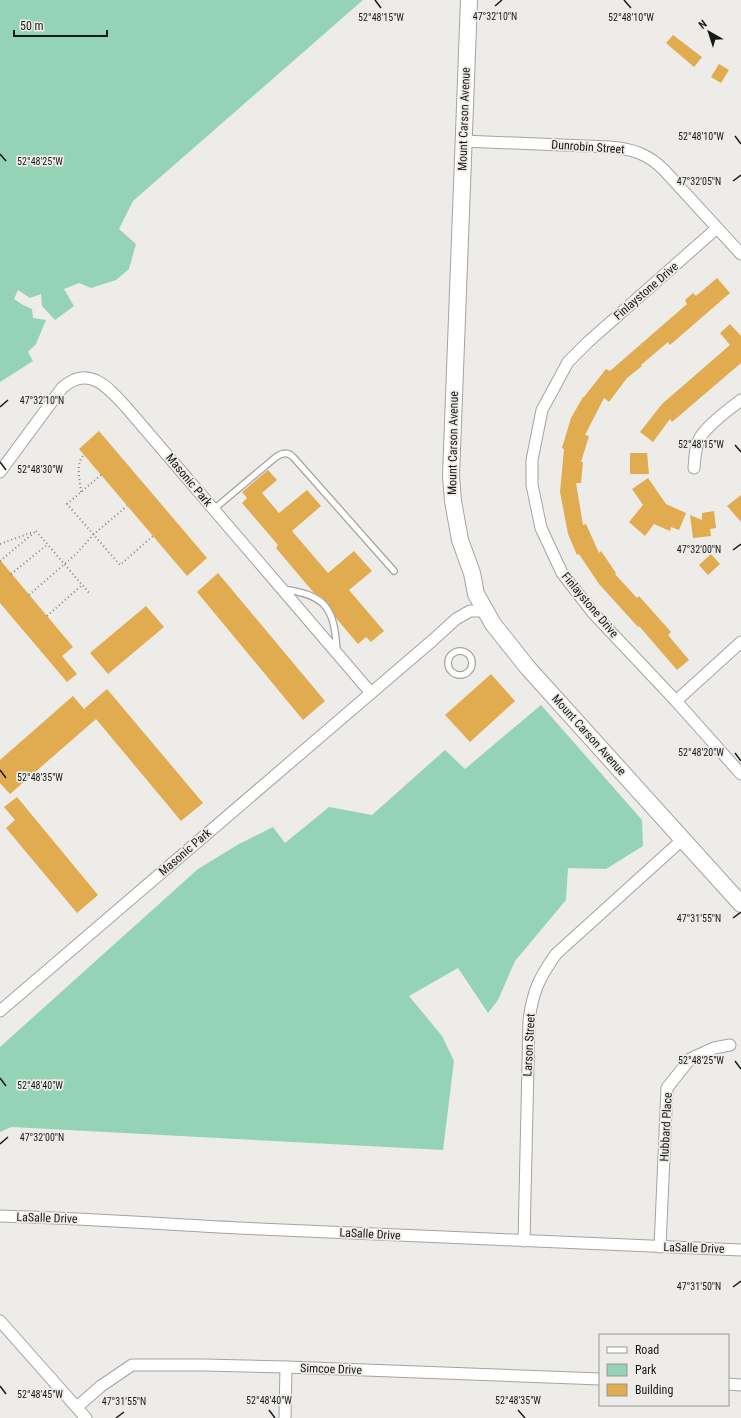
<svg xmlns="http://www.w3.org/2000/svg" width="741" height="1418" viewBox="0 0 741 1418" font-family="'Roboto Condensed',sans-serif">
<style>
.green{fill:#95d3b6}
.building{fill:#e1ab4f}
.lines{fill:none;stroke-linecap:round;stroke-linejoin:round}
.service-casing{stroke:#a5a3a0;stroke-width:8}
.minor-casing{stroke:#a5a3a0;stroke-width:13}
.secondary-casing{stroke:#a5a3a0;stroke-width:18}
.path{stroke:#868583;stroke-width:2;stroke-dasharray:1 3;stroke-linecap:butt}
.service{stroke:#fff;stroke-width:5.5}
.minor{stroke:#fff;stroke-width:11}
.secondary{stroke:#fff;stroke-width:16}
.ticks{fill:none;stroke:#191918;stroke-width:1.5}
.labels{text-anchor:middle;stroke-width:3.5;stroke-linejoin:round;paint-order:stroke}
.street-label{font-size:12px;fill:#191918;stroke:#eeece9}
.ticks-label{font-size:10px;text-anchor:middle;fill:#191918;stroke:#eeece9;stroke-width:3.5;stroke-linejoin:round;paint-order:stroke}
</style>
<rect width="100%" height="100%" fill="#eeece9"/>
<g class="green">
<polygon points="0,0 363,0 133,201 119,229 136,244 129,269 116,280 91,288 79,283 64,289 74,306 55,320 42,306 41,294 30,298 18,290 14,299 23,305 32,309 33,318 46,320 36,344 28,352 33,361 0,382"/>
<polygon points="541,705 642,820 643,846 606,869 568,868 566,900 515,961 498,1000 488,1013 458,968 409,996 442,1036 454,1061 443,1150 11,1127 0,1132 0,1047 198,869 239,844 273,827 285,843 329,807 372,815 445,750 465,769"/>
</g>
<g class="building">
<polygon points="673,35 702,57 694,67 666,43"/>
<polygon points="719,64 729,70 721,83 711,77"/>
<polygon points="717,278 730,293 670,345 668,342 641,365 642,366 627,378 609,402 604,398 585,435 589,436 581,462 583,462 581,483 576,483 583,525 586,524 599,553 601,551 616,573 615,574 637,598 639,596 671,632 668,635 689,660 677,670 639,626 638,627 599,584 579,554 577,555 568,534 560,492 564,449 562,448 571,418 583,397 584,397 606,369 610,371 687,304 685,300 693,293 696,296"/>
<polygon points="730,324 741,336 741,363 672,422 670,419 653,442 640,432 662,404 730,345 720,333"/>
<polygon points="99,431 207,558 187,576 79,449"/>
<polygon points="630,453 647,453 649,474 630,474"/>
<polygon points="268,470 277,480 262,493 279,513 307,490 321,506 292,531 328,573 354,551 372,571 349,590 384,631 371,642 366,637 358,644 336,618 328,603 321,597 314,593 276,548 278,545 242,503 247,498 242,492"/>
<polygon points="648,478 666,504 686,513 679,530 671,527 670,531 654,524 645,536 629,522 643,505 632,489"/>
<polygon points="741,495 741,522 727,506"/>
<polygon points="714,511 716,528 710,529 711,536 693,538 690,515 702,520 702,513"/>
<polygon points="711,554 720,564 708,575 699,565"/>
<polygon points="0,560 73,647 62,656 77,674 67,682 0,603"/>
<polygon points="218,573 325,701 303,720 197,592"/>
<polygon points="146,606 164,627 108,674 90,653"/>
<polygon points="491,674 515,701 470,742 445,715"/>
<polygon points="107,689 203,803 181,821 96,719 10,794 0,783 0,760 73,696 84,709"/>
<polygon points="17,797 98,895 77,913 6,828 15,820 4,807"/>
</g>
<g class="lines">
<defs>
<g id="service">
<path d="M214,509L276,457C283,452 289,452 294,458L394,571"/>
<path d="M282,589C327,595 334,608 337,651"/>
<circle cx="460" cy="663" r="12"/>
</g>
<g id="minor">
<path d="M463,141L610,147C633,149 648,154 664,170L741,254"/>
<polyline points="717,228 588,342 568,362 542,410 532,460 532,485 541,528 562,573 593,613 676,701 741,774"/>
<path d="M694,468C695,457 695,445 701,436C709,424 729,409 741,400"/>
<path d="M0,472L62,388C88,364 108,387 126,407L371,693"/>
<polyline points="676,701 741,642"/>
<polyline points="0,1011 433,640 456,619 470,611 485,611"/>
<path d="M0,1216C79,1218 159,1224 238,1228C406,1235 573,1243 741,1250"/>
<path d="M524,1241L529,1020C533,991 539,978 556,954L683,839"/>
<polyline points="660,1247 667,1088 690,1059 714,1048 730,1045"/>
<polyline points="0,1321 86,1418"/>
<polyline points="728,1384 741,1385"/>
<polyline points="77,1407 101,1386 132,1365 204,1365 286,1367 600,1379"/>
<polyline points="285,1418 286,1367"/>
</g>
<polyline id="secondary" points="469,0 451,476 453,501 460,540 472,573 476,594 493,624 528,668 741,904"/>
</defs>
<use href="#service" class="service-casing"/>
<use href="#minor" class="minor-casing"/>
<use href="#secondary" class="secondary-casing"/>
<g class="path">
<polyline points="101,475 67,504 120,565 153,536"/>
<path d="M81,492C80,480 75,463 84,455"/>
<polyline points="36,531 90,594"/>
<polyline points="0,544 33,532"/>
<polyline points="0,561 36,531"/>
<polyline points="11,574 48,544"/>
<polyline points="29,595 76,554 94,534 127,506"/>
<polyline points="47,616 82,585"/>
</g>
<use href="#service" class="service"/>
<use href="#minor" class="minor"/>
<use href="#secondary" class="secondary"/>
</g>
<path class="ticks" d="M375,0L381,8M624,0L631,8M495,6L502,0M735,136L741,144M0,154L6,161M733,181L741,175M0,407L8,400M735,445L741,452M0,462L6,470M733,550L741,544M735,753L741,761M0,770L6,778M733,918L741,912M735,1061L741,1069M0,1078L6,1086M0,1144L8,1137M733,1287L741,1281M0,1386L6,1394M269,1410L275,1418M518,1410L525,1418M116,1418L124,1412"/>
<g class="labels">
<g class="street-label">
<text transform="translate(464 119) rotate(-88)" y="4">Mount Carson Avenue</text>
<text transform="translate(588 147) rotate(4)" y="4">Dunrobin Street</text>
<text transform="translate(646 291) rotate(-41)" y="4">Finlaystone Drive</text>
<text transform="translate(453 443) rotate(-89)" y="4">Mount Carson Avenue</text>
<text transform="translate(189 480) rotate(50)" y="4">Masonic Park</text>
<text transform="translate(590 605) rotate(50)" y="4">Finlaystone Drive</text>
<text transform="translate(589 735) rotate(48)" y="4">Mount Carson Avenue</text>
<text transform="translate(185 852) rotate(-41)" y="4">Masonic Park</text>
<text transform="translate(529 1045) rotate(-87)" y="4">Larson Street</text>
<text transform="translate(666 1127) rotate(-87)" y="4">Hubbard Place</text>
<text transform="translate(47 1218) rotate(2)" y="4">LaSalle Drive</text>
<text transform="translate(370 1234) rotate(3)" y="4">LaSalle Drive</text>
<text transform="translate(694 1248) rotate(2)" y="4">LaSalle Drive</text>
<text transform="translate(331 1369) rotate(2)" y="4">Simcoe Drive</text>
</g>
</g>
<g class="ticks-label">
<text x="495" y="20">47°32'10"N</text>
<text x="381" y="21">52°48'15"W</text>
<text x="631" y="21">52°48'10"W</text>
<text x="701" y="140">52°48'10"W</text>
<text x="40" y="165">52°48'25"W</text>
<text x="699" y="185">47°32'05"N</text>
<text x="42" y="404">47°32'10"N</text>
<text x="701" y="448">52°48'15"W</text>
<text x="40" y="473">52°48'30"W</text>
<text x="699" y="553">47°32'00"N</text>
<text x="701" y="756">52°48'20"W</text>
<text x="40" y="781">52°48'35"W</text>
<text x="699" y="922">47°31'55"N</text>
<text x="701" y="1064">52°48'25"W</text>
<text x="40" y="1089">52°48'40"W</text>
<text x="42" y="1141">47°32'00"N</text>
<text x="699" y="1290">47°31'50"N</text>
<text x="40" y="1398">52°48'45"W</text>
<text x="269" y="1404">52°48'40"W</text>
<text x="518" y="1404">52°48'35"W</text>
<text x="124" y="1405">47°31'55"N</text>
</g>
<rect x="599" y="1334" width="130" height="72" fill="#eeece9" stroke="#999895"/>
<rect x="607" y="1347" width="20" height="6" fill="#ffffff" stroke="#999895"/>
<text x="635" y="1354" font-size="12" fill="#191918">Road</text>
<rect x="607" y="1364" width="20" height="12" fill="#95d3b6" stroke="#999895"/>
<text x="635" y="1374" font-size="12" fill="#191918">Park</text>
<rect x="607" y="1384" width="20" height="12" fill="#e1ab4f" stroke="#999895"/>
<text x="635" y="1394" font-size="12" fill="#191918">Building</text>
<g transform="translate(709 32) rotate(321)" stroke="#eeece9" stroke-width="3" paint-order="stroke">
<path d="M0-3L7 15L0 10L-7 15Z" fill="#191918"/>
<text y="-6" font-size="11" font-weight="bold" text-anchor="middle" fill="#191918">N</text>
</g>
<path d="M14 30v6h93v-6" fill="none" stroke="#191918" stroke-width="2"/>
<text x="20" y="30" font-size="12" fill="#191918" stroke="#eeece9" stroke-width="3" paint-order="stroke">50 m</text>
</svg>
